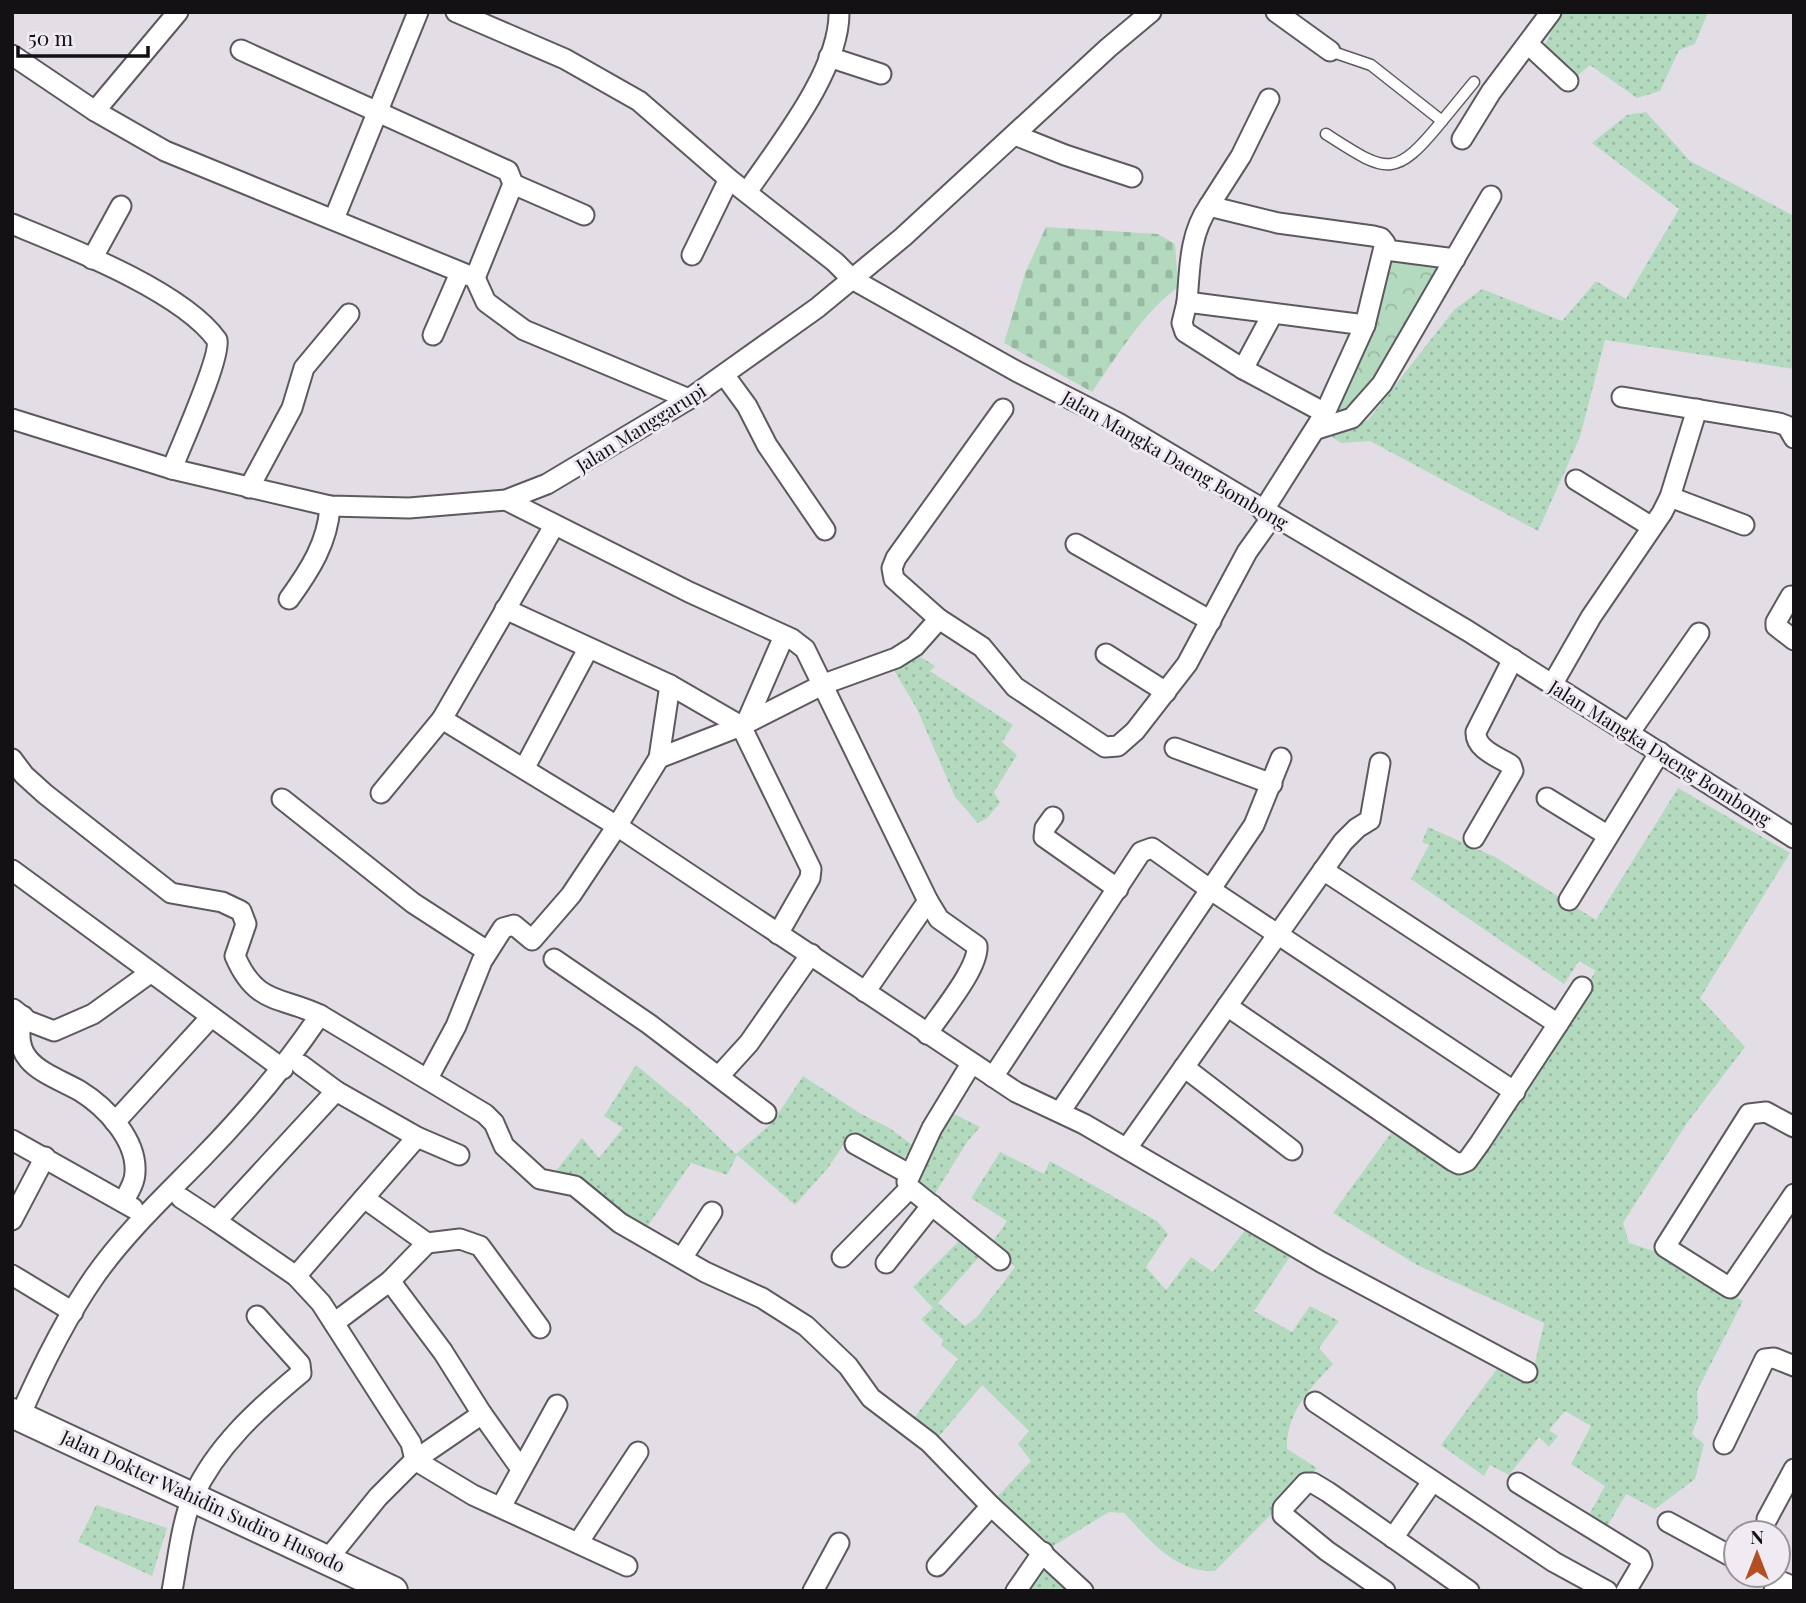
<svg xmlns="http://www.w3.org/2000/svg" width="1806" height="1603" viewBox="0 0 1806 1603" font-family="'Playfair Display',serif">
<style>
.grass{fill:url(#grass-dots)}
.cemetery{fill:url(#cemetery-stones)}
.park{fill:url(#park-crowns)}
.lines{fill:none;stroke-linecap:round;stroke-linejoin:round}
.lane-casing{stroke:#5d595f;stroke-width:13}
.street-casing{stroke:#5d595f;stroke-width:23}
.secondary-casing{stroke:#5d595f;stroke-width:32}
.lane{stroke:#fff;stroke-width:10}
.street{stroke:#fff;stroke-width:19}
.secondary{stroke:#fff;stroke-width:28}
.labels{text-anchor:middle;stroke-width:6;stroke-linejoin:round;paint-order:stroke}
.street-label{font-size:19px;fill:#131113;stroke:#f0ebf2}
</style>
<defs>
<pattern id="grass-dots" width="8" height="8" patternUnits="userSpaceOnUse" patternTransform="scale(1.75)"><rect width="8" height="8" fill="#b3dabe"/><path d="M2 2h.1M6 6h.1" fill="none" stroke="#99baa2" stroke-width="1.8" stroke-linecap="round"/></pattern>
<pattern id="cemetery-stones" width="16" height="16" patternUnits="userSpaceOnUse" patternTransform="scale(1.75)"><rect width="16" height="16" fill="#b3dabe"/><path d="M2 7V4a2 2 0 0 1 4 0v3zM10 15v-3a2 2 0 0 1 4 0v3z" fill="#99baa2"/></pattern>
<pattern id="park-crowns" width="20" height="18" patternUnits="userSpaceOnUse" patternTransform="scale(1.75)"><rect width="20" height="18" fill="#b3dabe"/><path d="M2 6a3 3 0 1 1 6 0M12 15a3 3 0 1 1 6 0" fill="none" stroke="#99baa2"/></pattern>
</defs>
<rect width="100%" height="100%" fill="#e3dee5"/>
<g class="grass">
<polygon points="1561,12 1708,12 1695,44 1679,50 1660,91 1637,98 1590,65 1576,77 1544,46"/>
<polygon points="1646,112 1690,161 1794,216 1794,369 1605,340 1580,437 1538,531 1370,441 1341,443 1328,434 1368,420 1454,310 1482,289 1562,321 1596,281 1626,299 1679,209 1592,143 1627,115"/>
<polygon points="913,652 935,666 930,671 1013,725 1002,742 1017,755 994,792 1000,803 987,818 978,823 955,797 917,709 892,667"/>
<polygon points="1678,788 1790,853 1700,998 1745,1047 1687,1123 1623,1223 1629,1243 1663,1254 1743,1301 1697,1391 1698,1417 1692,1434 1704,1444 1695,1479 1655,1509 1626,1494 1604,1532 1586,1520 1605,1486 1571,1464 1591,1426 1565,1411 1549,1430 1558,1436 1549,1447 1539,1437 1509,1475 1490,1465 1484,1476 1441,1445 1499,1366 1531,1381 1544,1323 1417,1265 1333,1213 1391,1133 1460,1175 1596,971 1579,961 1564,984 1411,879 1429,845 1422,842 1428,827 1495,857 1596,920"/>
<polygon points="636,1065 688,1108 736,1154 772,1123 803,1076 861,1114 888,1127 914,1146 895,1168 846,1141 828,1168 795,1205 737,1155 727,1175 691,1163 647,1227 623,1218 555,1172 582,1138 599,1158 623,1128 604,1116"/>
<polygon points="950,1112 980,1127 967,1142 933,1197 918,1187 913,1176"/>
<path d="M1000,1152L1044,1174L1050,1161L1157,1221L1168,1234L1146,1267L1166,1290L1191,1257L1213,1272L1249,1225L1293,1252L1254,1311L1292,1332L1310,1306L1339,1321L1319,1348L1333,1364C1310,1388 1286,1413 1287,1449L1317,1468L1215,1571C1175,1573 1150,1540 1124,1513L1109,1512L1053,1546L996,1498L1031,1461L1018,1444L1029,1431L982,1385L937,1439L912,1421L958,1359L941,1345L943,1340L921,1319L933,1308L913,1287L961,1239L980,1256L938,1303L965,1326L977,1317L1015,1267L991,1244L1007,1221L971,1198Z"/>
<polygon points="96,1505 167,1528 152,1576 78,1542"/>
<polygon points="1045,1561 1067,1585 1063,1591 1024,1591"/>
</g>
<path class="cemetery" d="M1046,227L1158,234L1175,244L1178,287C1142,314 1117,356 1092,392L1004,343L1025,273Z"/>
<polygon class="park" points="1392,254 1453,264 1428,310 1351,412 1327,421"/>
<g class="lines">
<defs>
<g id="lane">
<polyline points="1330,51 1371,65 1442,121 1474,82"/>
<path d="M1326,134C1387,173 1394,180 1442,121"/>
</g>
<g id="street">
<polyline points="456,12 565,59 639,101 729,179 835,262 852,279 1016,371 1118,423 1468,631 1794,838"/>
<polyline points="1276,12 1330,51"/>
<polyline points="1528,44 1568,81"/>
<polyline points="241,50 508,171 513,184 475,278"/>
<polyline points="12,55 95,111 165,151 475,278 486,302 524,330 689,399"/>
<polyline points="829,57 881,74"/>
<polyline points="1269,99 1241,156 1209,206 1278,223 1373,236 1381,238 1385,243 1365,325 1325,413"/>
<polyline points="95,111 178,12"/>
<polyline points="1015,135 1065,155 1132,177"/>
<polyline points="1462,139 1491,92 1551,12"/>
<polyline points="513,184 584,215"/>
<path d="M747,192C779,145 840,70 839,12"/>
<polyline points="334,219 418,12"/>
<path d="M12,224C68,247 182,291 217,340C221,358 181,445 172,469"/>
<polyline points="1386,250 1455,259"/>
<polyline points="692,255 729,179"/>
<polyline points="92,259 121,206"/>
<path d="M1187,302C1190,268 1189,235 1209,206"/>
<polyline points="433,335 460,273"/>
<polyline points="1243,369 1272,315"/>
<polyline points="725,376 747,406 767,445 825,530"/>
<polyline points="1622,397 1779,423 1787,426 1794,438"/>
<polyline points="1003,409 896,558 892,568 894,579 939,619 982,647 1015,687 1105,747 1118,746 1135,731 1187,664 1247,552 1272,517"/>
<polyline points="12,419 172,469 330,506 409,508 506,500 547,484 689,399 817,308 903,237 1108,48 1151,12"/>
<polyline points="1317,429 1352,418 1382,384 1491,196"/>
<polyline points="1576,480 1652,527"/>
<polyline points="249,488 292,408 304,368 349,314"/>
<polyline points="1670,497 1744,525"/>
<polyline points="506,500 689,592 792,639 805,649 928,901 865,992"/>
<polyline points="1263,511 1325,413 1243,369 1185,332 1182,323 1187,302 1365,325"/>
<polyline points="554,526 442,719 617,826 659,758"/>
<polyline points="1076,544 1211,621"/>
<polyline points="1791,596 1776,622 1776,626 1794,640"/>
<path d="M289,599C310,570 328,542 330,506"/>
<polyline points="505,609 670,685 741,726 824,684 896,658 915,646 939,619"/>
<polyline points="1106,654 1166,692"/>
<polyline points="670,685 659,758 741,726 811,869 810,878 778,934"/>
<polyline points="1552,685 1591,617 1662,513 1670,497 1697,409"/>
<polyline points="747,721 784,636"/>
<polyline points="1630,732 1699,633"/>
<polyline points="1175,748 1272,784"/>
<path d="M12,759L24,775L45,794L171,893L222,902L241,911L246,924L235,956C256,1005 280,996 320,1015"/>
<polyline points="525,767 588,649"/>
<polyline points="381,793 442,719"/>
<polyline points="1547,798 1607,835"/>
<polyline points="282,799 413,903 487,951"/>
<polyline points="1053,817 1045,828 1044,837 1118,889"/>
<path d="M1474,838L1513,771L1511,765C1498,757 1475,749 1476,732L1513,659"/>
<polyline points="12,870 283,1069"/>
<polyline points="1569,900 1660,752"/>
<polyline points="554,959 649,1024 766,1113"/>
<polyline points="1227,1006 1453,1161 1459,1164 1467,1161 1480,1143 1558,1024 1323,870"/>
<polyline points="13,1009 28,1021 54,1031 93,1014 150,973"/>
<path d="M23,1016C8,1064 48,1073 80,1091C106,1107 137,1140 135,1172C135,1183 128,1193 123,1202"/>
<polyline points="1558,1024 1582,987"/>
<path d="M927,1034C940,1014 979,968 977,946L939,919L928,901"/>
<polyline points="971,1064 932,1128 907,1182 910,1188 1000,1260"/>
<polyline points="301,1065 336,1091"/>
<polyline points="1184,1067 1292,1150"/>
<polyline points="719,1076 749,1043 811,954"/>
<polyline points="993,1077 1141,852 1152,848 1211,890 1515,1092"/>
<polyline points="428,1078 456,1026 482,961 503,928 514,925 532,940 571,895 617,826 1016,1092 1084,1124 1321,1262 1527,1372"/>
<polyline points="1060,1112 1254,825 1281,758"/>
<polyline points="115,1122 211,1017"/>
<polyline points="1794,1127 1766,1112 1749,1114 1665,1247 1730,1288 1794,1194"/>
<polyline points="12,1140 133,1208"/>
<polyline points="855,1144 909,1174"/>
<polyline points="1127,1148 1343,842 1357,828 1370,820 1380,763"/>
<polyline points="181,1198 216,1221 336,1091 417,1137 459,1155"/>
<polyline points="12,1220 45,1157"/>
<polyline points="216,1221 296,1276 321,1303 411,1443 415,1460 482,1414 443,1352 390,1281"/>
<polyline points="427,1243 460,1239 480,1246 540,1328"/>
<polyline points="842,1257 910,1188"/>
<polyline points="682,1258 712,1212"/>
<polyline points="886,1263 932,1205"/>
<polyline points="12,1275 73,1312"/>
<polyline points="296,1276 417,1137"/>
<polyline points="334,1323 390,1281 427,1243 364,1198"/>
<polyline points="1315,1402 1554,1562 1607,1591"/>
<polyline points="482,1414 521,1469"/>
<path d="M20,1416C41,1368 65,1319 95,1276C126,1232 165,1196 202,1158C246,1113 285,1067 320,1015L485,1114L494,1123L504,1146L540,1179L575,1186L620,1223L705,1272L762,1298L806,1326L848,1366L871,1398L929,1442L991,1506L1083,1591"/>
<polyline points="1724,1444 1765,1359 1774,1358 1794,1366"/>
<polyline points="1518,1483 1640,1558 1642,1564 1626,1591"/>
<polyline points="501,1507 557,1405"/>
<polyline points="1767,1519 1794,1469"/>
<polyline points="1668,1522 1736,1559"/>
<polyline points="1393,1538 1432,1482"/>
<polyline points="578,1543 638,1452"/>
<polyline points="327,1560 378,1497 415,1460 473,1495 627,1566"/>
<polyline points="937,1566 991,1506"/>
<path d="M172,1591C177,1565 182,1519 193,1497C216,1446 259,1408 301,1373L300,1364L257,1316"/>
<polyline points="813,1591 839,1543"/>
<polyline points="1016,1591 1043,1552"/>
<polyline points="1385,1591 1327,1551 1283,1515 1283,1508 1306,1483 1313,1483 1328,1492 1469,1591"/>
<polyline points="1774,1591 1780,1581 1794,1587"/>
</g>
<polyline id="secondary" points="12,1413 393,1591"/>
</defs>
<use href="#lane" class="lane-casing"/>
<use href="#street" class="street-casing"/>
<use href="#secondary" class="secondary-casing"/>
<use href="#lane" class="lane"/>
<use href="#street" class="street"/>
<use href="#secondary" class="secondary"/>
</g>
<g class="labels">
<g class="street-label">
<text transform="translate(641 428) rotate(-32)" y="7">Jalan Manggarupi</text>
<text transform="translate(1175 460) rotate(30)" y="7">Jalan Mangka Daeng Bombong</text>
<text transform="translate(1660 753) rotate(32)" y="7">Jalan Mangka Daeng Bombong</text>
<text transform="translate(203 1501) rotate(25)" y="7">Jalan Dokter Wahidin Sudiro Husodo</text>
</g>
</g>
<rect width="1806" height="1603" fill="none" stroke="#131113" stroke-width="28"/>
<g transform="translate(1757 1554)"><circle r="33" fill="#f0ebf2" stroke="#989499" stroke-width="2"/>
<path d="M0-5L12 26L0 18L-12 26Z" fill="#b44e24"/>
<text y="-10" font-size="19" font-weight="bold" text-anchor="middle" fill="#131113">N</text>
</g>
<path d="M18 46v10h130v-10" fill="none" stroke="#131113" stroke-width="3.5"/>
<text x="28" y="46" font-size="21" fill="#131113" stroke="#f0ebf2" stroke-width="5" paint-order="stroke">50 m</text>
</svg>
